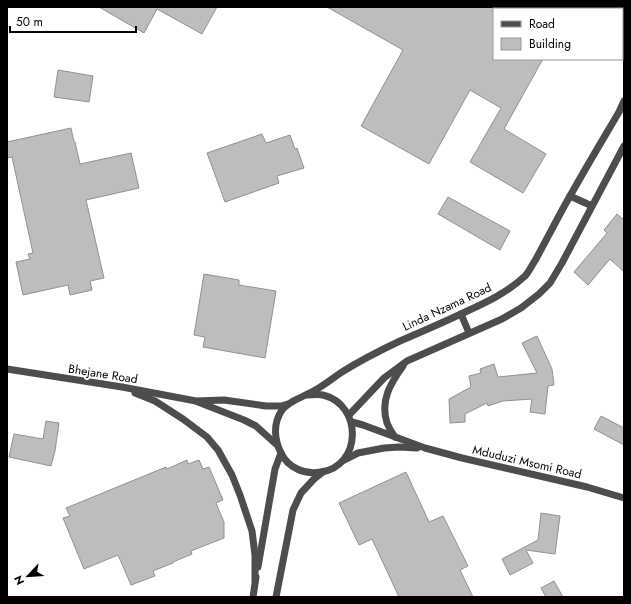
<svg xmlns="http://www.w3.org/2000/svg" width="631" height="604" viewBox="0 0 631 604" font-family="Jost,sans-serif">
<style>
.building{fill:#bdbdbd;stroke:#919191}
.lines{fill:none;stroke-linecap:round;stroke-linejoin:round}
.minor{stroke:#4d4d4d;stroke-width:7}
.labels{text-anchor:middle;stroke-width:3.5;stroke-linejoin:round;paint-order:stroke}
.street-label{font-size:12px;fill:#000;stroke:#fff}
</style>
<rect width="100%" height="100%" fill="#fff"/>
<g class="building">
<polygon points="99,7 217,7 202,34 157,9 144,33"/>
<polygon points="327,7 494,7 494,59 543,59 504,129 546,154 523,193 470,162 501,108 470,90 429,164 361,126 403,50"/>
<polygon points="58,70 93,76 89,102 54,97"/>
<polygon points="71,128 74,142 75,142 80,164 131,153 139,188 86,200 104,278 90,281 92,290 70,295 68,285 23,295 16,262 30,259 28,254 33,253 12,157 7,158 7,142"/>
<polygon points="262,134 266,143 290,135 295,149 297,148 304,168 277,176 279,183 225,202 207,153"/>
<polygon points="448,197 510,231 500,250 438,214"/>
<polygon points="617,214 624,220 624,272 610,259 588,285 574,272 607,233 604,230"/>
<polygon points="204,274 239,280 239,285 276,291 265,358 203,347 205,337 194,335"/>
<polygon points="537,336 552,369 554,385 548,386 545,414 530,412 532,399 503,401 488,406 487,403 465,414 465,422 450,423 449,399 471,387 469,376 481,373 480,369 494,364 498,377 537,373 522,343"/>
<polygon points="601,416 624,428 624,445 594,429"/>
<polygon points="46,421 59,423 55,451 51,466 9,457 14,434 43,439"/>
<polygon points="187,460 188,464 199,460 203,469 209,467 223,500 216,503 224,522 224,538 191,551 192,554 173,562 173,563 153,571 155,576 131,585 118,555 84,569 63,518 70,516 66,508 166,467 167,469"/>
<polygon points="406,472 429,522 443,516 468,566 460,570 473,597 399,597 372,539 359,545 339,503"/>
<polygon points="541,513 560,516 555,554 526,550 533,563 510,575 502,559 538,540"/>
<polygon points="554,581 563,597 546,597 541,588"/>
</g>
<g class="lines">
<g class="minor">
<polyline points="570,196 592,206"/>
<polyline points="461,314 469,333"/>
<polyline points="7,369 122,387 196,401 224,400 266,406 281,406 288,404"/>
<polyline points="135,393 155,401 183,419 207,437 218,450 232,475 240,495 252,531 255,555 255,581"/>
<path d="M306,395C312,395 318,394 323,395C363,405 362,466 321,472C305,475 288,468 281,453C274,439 273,423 282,410C291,399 305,397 317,389C326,384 334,377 342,372C361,360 381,350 400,341C421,332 442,323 463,313C485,303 507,293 525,276C529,272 532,265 536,259C544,244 552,229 560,214C579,179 599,146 619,112L624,101"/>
<polyline points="198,402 244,420 256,426 277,445"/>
<polyline points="349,415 384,378 407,361 502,319 521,308 539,294 550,283 562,263 624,146"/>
<polyline points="352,422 363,425 425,448 462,458 587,487 624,498"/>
<path d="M395,437C392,433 389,428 387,423C380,401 390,384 403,366"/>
<polyline points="344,460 358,453 384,448 399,447 417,448"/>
<polyline points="258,567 275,469 281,453"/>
<polyline points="253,597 256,577"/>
<polyline points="276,597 293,510 301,493 314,479 323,472"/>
</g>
</g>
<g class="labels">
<g class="street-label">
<text transform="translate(447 307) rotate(-25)" y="4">Linda Nzama Road</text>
<text transform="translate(103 374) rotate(9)" y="4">Bhejane Road</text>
<text transform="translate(527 462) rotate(13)" y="4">Mduduzi Msomi Road</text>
</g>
</g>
<rect width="631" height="604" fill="none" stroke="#000000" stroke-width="16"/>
<rect x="493" y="8" width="130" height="52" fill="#ffffff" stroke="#999999"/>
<rect x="501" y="21" width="20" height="6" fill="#4d4d4d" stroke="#999999"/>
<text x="529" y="28" font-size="12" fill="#000000">Road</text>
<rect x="501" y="38" width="20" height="12" fill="#bdbdbd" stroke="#999999"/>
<text x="529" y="48" font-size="12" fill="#000000">Building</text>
<g transform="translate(28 576) rotate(245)" stroke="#ffffff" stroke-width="3" paint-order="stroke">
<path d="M0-3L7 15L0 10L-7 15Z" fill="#000000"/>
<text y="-6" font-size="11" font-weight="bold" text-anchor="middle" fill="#000000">N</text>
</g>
<path d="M10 26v6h126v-6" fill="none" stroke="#000000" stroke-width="2"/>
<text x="16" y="26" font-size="12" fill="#000000" stroke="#ffffff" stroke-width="3" paint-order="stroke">50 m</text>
</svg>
